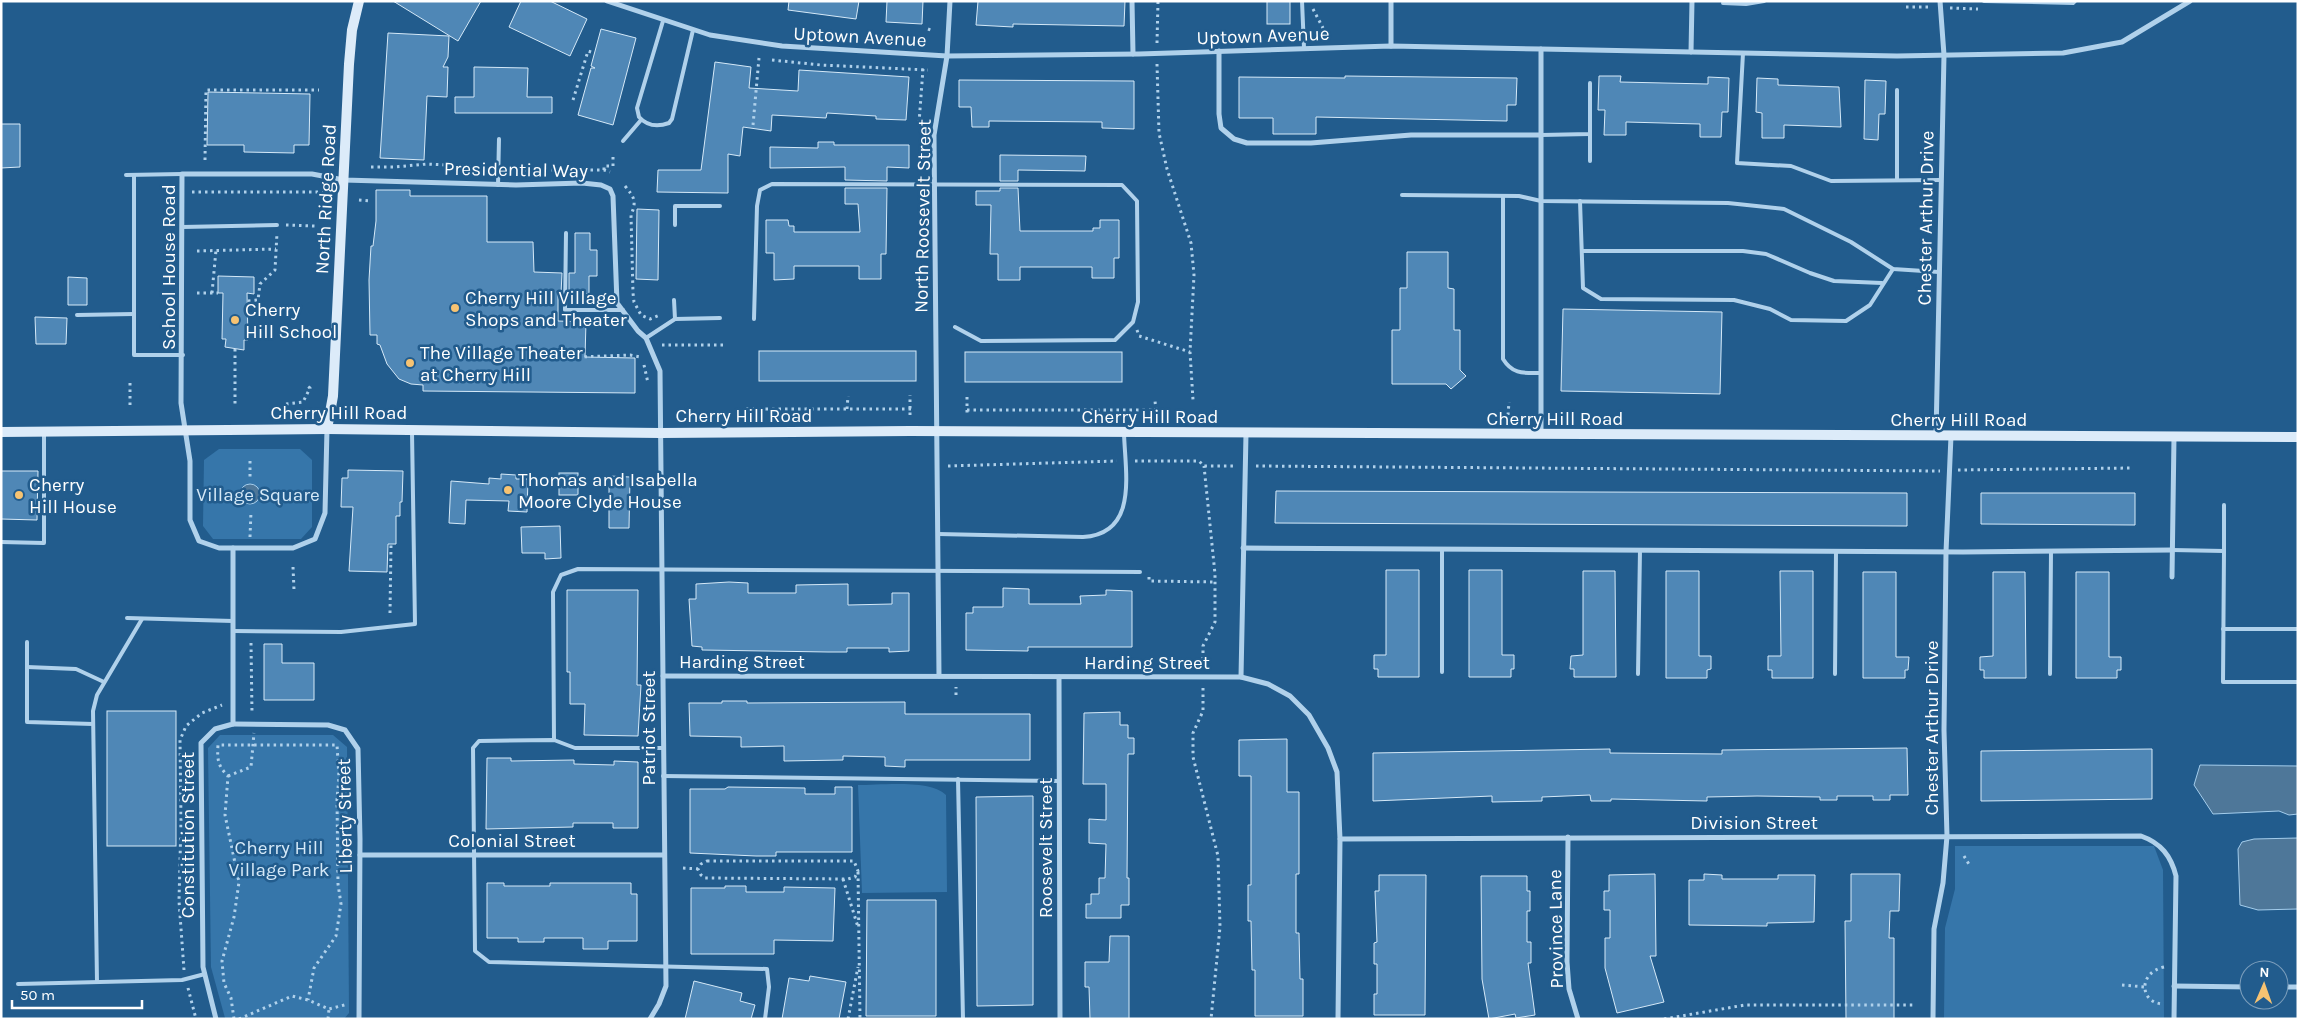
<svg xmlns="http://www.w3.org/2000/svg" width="2299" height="1020" viewBox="0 0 2299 1020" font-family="Karla,sans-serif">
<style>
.green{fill:#3676aa}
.water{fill:#4e7799;stroke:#a4cdec}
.building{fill:#4f87b6;stroke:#d5e9f8}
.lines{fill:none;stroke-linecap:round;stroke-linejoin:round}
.path{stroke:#b0d1eb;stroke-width:3;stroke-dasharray:2.5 4;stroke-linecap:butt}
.lane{stroke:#b0d1eb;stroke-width:4}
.street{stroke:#b0d1eb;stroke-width:5}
.secondary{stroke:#dcebf9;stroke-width:10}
.poi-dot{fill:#f7c372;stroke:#225c8d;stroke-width:2}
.labels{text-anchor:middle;stroke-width:5;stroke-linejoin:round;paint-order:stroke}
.street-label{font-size:19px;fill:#fff;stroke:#225c8d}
.poi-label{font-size:19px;fill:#fff;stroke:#225c8d;text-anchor:start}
.park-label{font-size:19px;fill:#d5e9f8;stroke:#225c8d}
</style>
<rect width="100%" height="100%" fill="#225c8d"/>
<g class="green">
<polygon points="219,449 300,449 312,460 312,527 301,539 213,539 203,526 204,460"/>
<polygon points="220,735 333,735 347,747 349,1013 344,1019 225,1018 211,967 208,748"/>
<path d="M858,785C880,785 931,779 946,795L947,892L862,893Z"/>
<polygon points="1955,846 2154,846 2163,870 2164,1019 1944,1019 1945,928 1955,889"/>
</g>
<g class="water">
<circle cx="250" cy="494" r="10"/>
<polygon points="2200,765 2298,766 2298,814 2289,815 2279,811 2213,814 2194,785"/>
<polygon points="2298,838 2298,909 2258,910 2240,905 2238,849 2242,842 2254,839"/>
</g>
<g class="building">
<polygon points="393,1 481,1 458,41"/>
<polygon points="521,1 550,1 587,19 570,56 509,27"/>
<polygon points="789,1 859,1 856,19 788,10"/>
<polygon points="887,1 923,1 922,24 886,22"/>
<polygon points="978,1 1125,1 1124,26 1013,24 1013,27 976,25"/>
<rect x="1267" y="1" width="23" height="23"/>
<polygon points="601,29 636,38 613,125 578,115 591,68 595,68 591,66"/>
<polygon points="388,33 449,36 448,57 443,67 448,67 447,97 427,96 424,160 380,158"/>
<polygon points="715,62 751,67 749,88 798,91 799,70 909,77 906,120 876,119 876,116 827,113 826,118 772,115 771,131 743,127 740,156 728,154 728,193 657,192 658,170 701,170"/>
<polygon points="474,67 528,68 527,97 552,97 552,113 455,113 455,97 474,97"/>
<polygon points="1345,76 1517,78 1516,105 1507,105 1507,121 1316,117 1316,134 1273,134 1273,118 1239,118 1239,77 1345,78"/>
<polygon points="1599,76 1621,76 1620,82 1708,84 1708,77 1729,78 1728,112 1722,112 1721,137 1700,137 1700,124 1626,122 1626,135 1604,135 1605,110 1598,110"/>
<polygon points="1757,78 1778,79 1778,85 1839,87 1841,127 1784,125 1784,138 1762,138 1762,113 1756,112"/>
<polygon points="959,80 1134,81 1134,129 1102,128 1102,122 989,121 989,127 972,127 971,107 959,107"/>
<polygon points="1865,80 1886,81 1885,114 1879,114 1878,140 1864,139"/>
<polygon points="208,92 310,94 309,145 294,145 294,153 244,152 244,145 207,145"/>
<polygon points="1,124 20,124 20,167 1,168"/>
<polygon points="818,142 834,142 834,145 909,145 909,168 887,167 887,181 845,180 845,167 770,168 770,147 818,148"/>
<polygon points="1000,155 1086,156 1085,171 1018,170 1018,181 1000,181"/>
<polygon points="845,188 887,188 886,254 881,254 881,279 859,279 859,266 794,266 794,279 774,280 774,253 766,253 766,220 788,220 789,226 794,226 794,232 860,232 858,204 845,204"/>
<polygon points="1000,188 1018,188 1020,231 1093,231 1093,228 1100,228 1100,220 1119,220 1119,258 1114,258 1114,278 1092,278 1092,267 1020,267 1020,280 998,280 998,254 990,254 991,205 976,205 976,191 1000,191"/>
<polygon points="376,190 410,190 410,196 487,196 487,242 533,242 534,272 562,273 561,294 558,294 558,321 586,322 585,357 635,358 635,393 423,391 423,385 411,384 399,379 387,364 380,345 377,344 377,335 370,335 369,280 371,246 373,246 376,221"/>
<polygon points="637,209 659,210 658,280 636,279"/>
<polygon points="575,233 590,233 590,250 597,250 597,276 589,276 589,294 569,294 569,273 575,273"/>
<polygon points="1407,252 1448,252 1448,288 1454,289 1454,330 1460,330 1460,370 1466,376 1451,389 1446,384 1392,384 1392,330 1400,330 1400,288 1407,288"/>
<polygon points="218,276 254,277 254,294 247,293 248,340 244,340 244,350 225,347 226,339 222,339 223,293 218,293"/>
<polygon points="68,277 87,278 87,305 68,305"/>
<polygon points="1563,309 1722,312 1720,394 1561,391"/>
<polygon points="35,317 67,318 66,344 36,344"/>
<rect x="759" y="351" width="157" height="30"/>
<rect x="965" y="352" width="157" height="30"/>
<polygon points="348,470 403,471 402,502 400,502 400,516 396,516 396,544 388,544 387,572 349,571 353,507 341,507 342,478 348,478"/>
<polygon points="1,471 38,471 37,520 1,519"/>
<rect x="559" y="473" width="19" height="22"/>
<polygon points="501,474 516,475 516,479 528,479 527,512 508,511 509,501 466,500 465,524 449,523 451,481 489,484 489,478 501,479"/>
<polygon points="609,476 630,477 629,528 609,528"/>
<polygon points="1276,491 1907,493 1907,526 1275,523"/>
<polygon points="1981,493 2135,493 2135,525 1981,524"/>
<polygon points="560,526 561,558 545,559 545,553 522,553 521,527"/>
<polygon points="1386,570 1419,570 1419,677 1378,677 1378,669 1374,669 1374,655 1386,655"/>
<polygon points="1469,570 1502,570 1502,655 1514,655 1514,669 1511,669 1511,677 1469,677"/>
<polygon points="1583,571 1615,571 1616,677 1574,677 1574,669 1570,669 1571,656 1583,655"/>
<polygon points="1666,571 1699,571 1699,656 1711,656 1711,669 1707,670 1707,678 1666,678"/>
<polygon points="1780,571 1813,571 1813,678 1772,678 1772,670 1768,670 1768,656 1781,656"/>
<polygon points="1863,572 1896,572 1896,657 1909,657 1908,670 1905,670 1905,678 1863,678"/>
<polygon points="1993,572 2025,572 2026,678 1984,678 1984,670 1980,670 1980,657 1993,656"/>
<polygon points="2076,572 2109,572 2109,657 2121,657 2121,670 2117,670 2117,678 2076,678"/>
<polygon points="729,582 748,583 748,593 796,593 796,585 848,584 848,605 892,604 892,593 909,593 909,651 889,652 889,648 847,648 847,652 828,652 702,650 702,647 692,646 689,599 696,599 696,584"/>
<polygon points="1003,588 1029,589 1029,604 1081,604 1080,596 1106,595 1106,590 1132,591 1132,647 1028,647 1028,651 966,650 966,613 973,613 973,607 1003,607"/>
<polygon points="567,590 638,590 637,685 641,685 638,736 584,735 585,704 570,704 570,672 567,672"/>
<polygon points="264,644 282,644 282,663 314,663 314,700 264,700"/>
<polygon points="722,701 747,701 747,703 905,702 905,714 1030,714 1030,760 905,760 905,767 885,766 885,757 843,756 843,760 784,761 784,746 741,747 741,737 690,736 689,703 722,703"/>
<rect x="107" y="711" width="69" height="135"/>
<polygon points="1120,712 1120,725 1128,725 1128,738 1134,738 1134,754 1128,754 1127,878 1129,878 1129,905 1121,905 1121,918 1086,918 1086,904 1091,904 1091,894 1099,894 1099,878 1105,878 1106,844 1089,843 1089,819 1106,820 1106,784 1083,784 1084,713"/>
<polygon points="1287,739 1287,792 1299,792 1299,874 1296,874 1296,933 1299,933 1300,979 1303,979 1303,1016 1255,1016 1255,970 1252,970 1251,921 1248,921 1248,885 1251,885 1251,776 1239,776 1239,740"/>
<polygon points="1907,748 1908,795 1890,795 1890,800 1873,800 1873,796 1837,796 1837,800 1820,800 1820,797 1757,796 1707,797 1707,801 1611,799 1611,801 1591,801 1590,795 1542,797 1542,801 1492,802 1492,796 1373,801 1373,753 1610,749 1610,753 1722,754 1722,750"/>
<polygon points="2152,749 2152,799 1981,801 1981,751"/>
<polygon points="487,758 511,758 511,761 574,760 574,764 614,765 614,761 638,762 638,828 613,828 613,823 573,823 573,827 486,829"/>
<polygon points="728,787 805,788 805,794 835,794 835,787 852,787 852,852 776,852 776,856 756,856 690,853 690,789 725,789"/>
<polygon points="1033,796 1033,1005 977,1006 976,797"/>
<polygon points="1655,874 1656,956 1650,956 1664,1002 1617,1013 1605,968 1605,938 1610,938 1610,910 1604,910 1604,891 1609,891 1609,875"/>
<polygon points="1704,874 1722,875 1722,879 1778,879 1778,875 1815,875 1814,922 1767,923 1767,926 1689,925 1689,880 1704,880"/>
<polygon points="1851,874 1900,874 1899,911 1890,911 1889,938 1894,938 1894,1019 1846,1019 1845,921 1851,921"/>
<polygon points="1379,875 1426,875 1425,1015 1374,1015 1374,994 1377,994 1377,964 1374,964 1374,943 1377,942 1375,891 1379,891"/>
<polygon points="1481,876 1527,876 1527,891 1530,891 1530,911 1527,911 1527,942 1531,942 1531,963 1528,963 1535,1015 1516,1018 1515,1014 1489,1019 1482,979"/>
<polygon points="487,883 504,883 504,886 550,886 550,883 631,883 631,894 637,894 637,941 608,941 608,949 583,949 583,938 544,938 544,942 518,942 518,938 487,938"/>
<polygon points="725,886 746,886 746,892 784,892 784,887 835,888 833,941 774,940 774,954 691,954 691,888 725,888"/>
<polygon points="867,900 936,900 936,1016 866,1016"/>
<polygon points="1110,936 1129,936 1129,1019 1090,1019 1089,987 1085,987 1085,962 1109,962"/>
<polygon points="810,976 846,982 839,1019 782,1019 789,978 809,981"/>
<polygon points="694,981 742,993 740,1001 755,1005 751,1019 685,1019"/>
</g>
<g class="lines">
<g class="path">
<polyline points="1906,7 1931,7"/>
<polyline points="1950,8 1978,9"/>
<polyline points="1313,9 1323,28"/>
<polyline points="928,29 933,31"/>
<polyline points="1157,43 1158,1"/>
<polyline points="772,60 821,65 928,70"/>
<polyline points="1157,64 1159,133 1167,169 1191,243 1194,275 1190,352 1193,400"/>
<polyline points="573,100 588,51 594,53"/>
<polyline points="919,123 923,69"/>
<polyline points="753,125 759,58"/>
<polyline points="205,160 206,90 319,90"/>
<polyline points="371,167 394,167 427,164 482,167 488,170"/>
<polyline points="506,170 604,170 610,172"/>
<polyline points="604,170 604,166 613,166 613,153"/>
<path d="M625,186C634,197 637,201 631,215L633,293L634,302L641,315L650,319L660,315"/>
<polyline points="192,192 324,192"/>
<polyline points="359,200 370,201"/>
<polyline points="286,225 315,226"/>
<polyline points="197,251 276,249"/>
<polyline points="197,293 218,293"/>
<polyline points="212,293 216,250"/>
<polyline points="248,301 258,300 260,284 275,270 277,233"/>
<polyline points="1137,330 1139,336 1190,352"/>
<polyline points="662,345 724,345"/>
<polyline points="235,349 235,404"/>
<polyline points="552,358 630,355 640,357 641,359"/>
<polyline points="644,365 648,383"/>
<polyline points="967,397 967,415"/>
<polyline points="286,404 303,402 310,388 306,385"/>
<polyline points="130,405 130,379"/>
<polyline points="746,409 911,409"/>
<polyline points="847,409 848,396"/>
<polyline points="967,410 1156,410 1155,401"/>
<polyline points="910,415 910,395"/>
<polyline points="1508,415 1509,402"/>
<polyline points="250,461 250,479"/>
<polyline points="1135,461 1199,461 1204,466 1235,466"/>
<polyline points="948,466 1117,461"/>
<polyline points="1256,466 1940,471"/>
<polyline points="1958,470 2133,468"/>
<polyline points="209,494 233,495"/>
<polyline points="267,494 303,494"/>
<polyline points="250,537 251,511"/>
<polyline points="293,567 294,590"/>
<polyline points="1149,577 1149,581 1215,582"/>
<polyline points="390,613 391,545"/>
<polyline points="251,643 252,714"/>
<polyline points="1203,666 1203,646 1215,622 1215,574 1204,466"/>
<polyline points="1203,688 1203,711 1193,733 1193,757 1218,856 1220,927 1211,1019"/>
<polyline points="956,695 956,687"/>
<polyline points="228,776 251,767 254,733"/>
<polyline points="1964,856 1970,866"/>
<polygon points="707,861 854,861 858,871 855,877 848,879 705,878 701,875 698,869 701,864"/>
<polyline points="683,868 698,869"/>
<polyline points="858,872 860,1019"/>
<polyline points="843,879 858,927"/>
<path d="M2164,967C2137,973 2140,1004 2164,1004"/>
<polyline points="184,970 179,901 181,821 180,740 186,726 202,713 222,705"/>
<polyline points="2122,985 2145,987"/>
<polyline points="188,988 196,1019"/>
<path d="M234,1019L231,998L224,983L222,961L234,917L239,882L225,815L228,776C218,766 217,760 218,745H337L339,777L337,799L338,884L341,904L336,936L314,968L308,1000"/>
<polyline points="239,1019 292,996 308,1000 329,1009 348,1004"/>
<polyline points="328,1019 329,1009"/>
<polyline points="848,1019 858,967"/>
<polyline points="1664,1019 1745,1005 1915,1005"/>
</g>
<g class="lane">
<polyline points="1302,1 1304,48"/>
<polyline points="1984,1 2073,3 2075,1"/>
<polyline points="1723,3 1746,4 1764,1"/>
<path d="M663,21L637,108L639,117C648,127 658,127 669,123L672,119L693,30"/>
<polyline points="1743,53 1737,163 1791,166 1831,181 1941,180"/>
<polyline points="1590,134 1590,161"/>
<polyline points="1541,135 1590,134 1590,83"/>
<polyline points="623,141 641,120"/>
<polyline points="126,175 182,174"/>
<polyline points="134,175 134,355 183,355"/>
<polyline points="1897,180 1897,90"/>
<polyline points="498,185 499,139"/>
<polyline points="1402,195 1519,196 1541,201 1728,203 1784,209 1851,242 1893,269 1939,272"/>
<path d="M1503,196V359C1513,375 1524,373 1541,373"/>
<polyline points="1580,201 1583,288 1601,299 1734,300 1770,309 1791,320 1846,321 1870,305 1893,269"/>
<polyline points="675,225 675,206 720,206"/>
<polyline points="182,227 277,225"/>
<polyline points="566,233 565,310 623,310"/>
<polyline points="1582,251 1743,251 1766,254 1810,273 1834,281 1882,283"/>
<polyline points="674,300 675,319"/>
<polyline points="77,315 134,314"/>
<polyline points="754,319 757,206 760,190 772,184 1122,185 1137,201 1138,302 1133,322 1115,340 981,341 955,327"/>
<polyline points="646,338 675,319 720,318"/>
<polyline points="2224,505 2224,551"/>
<path d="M938,534L1083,537C1139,534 1125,472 1124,433"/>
<polyline points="1,542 44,543 44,433"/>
<polyline points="2172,550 2224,551 2223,682 2298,682"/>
<polyline points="127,618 233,621"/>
<polyline points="2223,629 2298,629"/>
<polyline points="233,631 341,632 415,624 412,432"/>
<polyline points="27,642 27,722 93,724"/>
<polyline points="27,667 76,669 104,682"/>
<polyline points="1442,672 1442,550"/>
<polyline points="1638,674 1640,550"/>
<polyline points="1835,674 1836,551"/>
<polyline points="2050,674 2051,551"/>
<polyline points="554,740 553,592 561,575 578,569 1140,572"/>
<polyline points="663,748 575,748 554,740 479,741 473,748 475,951 489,962 767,969 769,987 765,1019"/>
<polyline points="663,776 1059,781"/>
<polyline points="958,779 963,1019"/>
<polyline points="97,982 93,711 97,695 142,619"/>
<polyline points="18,984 182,980 205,974"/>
</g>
<g class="street">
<polyline points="607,1 710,35 782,46 947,56 1139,54 1391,46 1541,49 1541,435"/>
<polyline points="1132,1 1133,54"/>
<polyline points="1391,1 1391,46"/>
<polyline points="1541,49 1897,56 2063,53 2122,42 2190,1"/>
<polyline points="1219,51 1219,114 1221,128 1234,139 1247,143 1311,143 1411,135 1541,135"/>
<polyline points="1691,52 1692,1"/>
<polyline points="327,429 325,513 315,539 293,548 219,548 199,541 190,520 190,461 181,403 182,174 312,174 344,180 516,185 582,183 601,185 610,189 613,196 617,303 638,331 646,338 660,371 666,986 659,1004 650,1019"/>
<polyline points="1936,436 1944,55 1940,1"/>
<polyline points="1243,548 1963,552 2172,550"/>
<polyline points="2172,577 2174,437"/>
<polyline points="663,676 1241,677 1268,684 1290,696 1309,715 1328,748 1337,772 1340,839 1338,1019"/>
<polyline points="939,676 934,135 947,56 950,1"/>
<polyline points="1059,677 1060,1019"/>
<polyline points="1241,677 1246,434"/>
<polyline points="233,724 328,725 345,730 358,749 360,839 359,1019"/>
<polyline points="1568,837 1567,962 1569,989 1578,1019"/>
<path d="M1340,839L2141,836C2161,843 2171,856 2176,876L2174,1019"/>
<polyline points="360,855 664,855"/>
<polyline points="2174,986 2249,987"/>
<polyline points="2279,987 2298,987"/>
<polyline points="216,1019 203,967 201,743 215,729 233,724 233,548"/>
<polyline points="1933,1019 1934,929 1943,883 1947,836 1944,730 1946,552 1951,436"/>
</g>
<g class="secondary">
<polyline points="327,429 333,396 349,64 352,30 359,1"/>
<polyline points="1,432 327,429 660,433 910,431 2298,437"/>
</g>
</g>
<g class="poi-dot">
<circle cx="455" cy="308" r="5"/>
<circle cx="235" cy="320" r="5"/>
<circle cx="410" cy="363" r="5"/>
<circle cx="508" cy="490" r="5"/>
<circle cx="19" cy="495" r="5"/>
</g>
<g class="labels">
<g class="street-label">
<text transform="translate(1263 35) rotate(-2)" y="7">Uptown Avenue</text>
<text transform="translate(860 36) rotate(3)" y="7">Uptown Avenue</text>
<text transform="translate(516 169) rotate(1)" y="7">Presidential Way</text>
<text transform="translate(325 199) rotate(-87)" y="7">North Ridge Road</text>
<text transform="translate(922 216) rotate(-89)" y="7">North Roosevelt Street</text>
<text transform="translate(1925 218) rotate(-89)" y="7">Chester Arthur Drive</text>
<text transform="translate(168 267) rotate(-90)" y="7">School House Road</text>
<text x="339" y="419">Cherry Hill Road</text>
<text x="744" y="422">Cherry Hill Road</text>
<text x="1150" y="423">Cherry Hill Road</text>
<text x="1555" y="425">Cherry Hill Road</text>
<text x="1959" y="426">Cherry Hill Road</text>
<text x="742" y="668">Harding Street</text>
<text x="1147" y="669">Harding Street</text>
<text transform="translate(648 728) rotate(-90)" y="7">Patriot Street</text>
<text transform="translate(1931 728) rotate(-90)" y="7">Chester Arthur Drive</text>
<text transform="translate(344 816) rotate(-91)" y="7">Liberty Street</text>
<text x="1754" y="829">Division Street</text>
<text transform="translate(187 835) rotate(-90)" y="7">Constitution Street</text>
<text x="512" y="847">Colonial Street</text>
<text transform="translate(1045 848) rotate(-90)" y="7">Roosevelt Street</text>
<text transform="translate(1555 929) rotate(-91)" y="7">Province Lane</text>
</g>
<g class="poi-label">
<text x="465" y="304">Cherry Hill Village<tspan x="465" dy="22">Shops and Theater</tspan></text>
<text x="245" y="316">Cherry<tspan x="245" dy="22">Hill School</tspan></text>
<text x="420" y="359">The Village Theater<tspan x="420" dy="22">at Cherry Hill</tspan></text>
<text x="518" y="486">Thomas and Isabella<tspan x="518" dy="22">Moore Clyde House</tspan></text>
<text x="29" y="491">Cherry<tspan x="29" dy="22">Hill House</tspan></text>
</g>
<g class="park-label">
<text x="258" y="501">Village Square</text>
<text x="279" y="854">Cherry Hill<tspan x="279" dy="22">Village Park</tspan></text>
</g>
</g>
<rect width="2299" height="1020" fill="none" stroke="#ffffff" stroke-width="5"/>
<g transform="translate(2264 985) rotate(2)"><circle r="24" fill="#225c8d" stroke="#7a9dbb"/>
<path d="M0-4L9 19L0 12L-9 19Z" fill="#f7c372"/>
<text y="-8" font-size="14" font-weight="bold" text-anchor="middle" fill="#ffffff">N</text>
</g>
<path d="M12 1000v8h130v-8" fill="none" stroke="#ffffff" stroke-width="2.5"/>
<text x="20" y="1000" font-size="15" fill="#ffffff" stroke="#225c8d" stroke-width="4" paint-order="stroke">50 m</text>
</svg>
